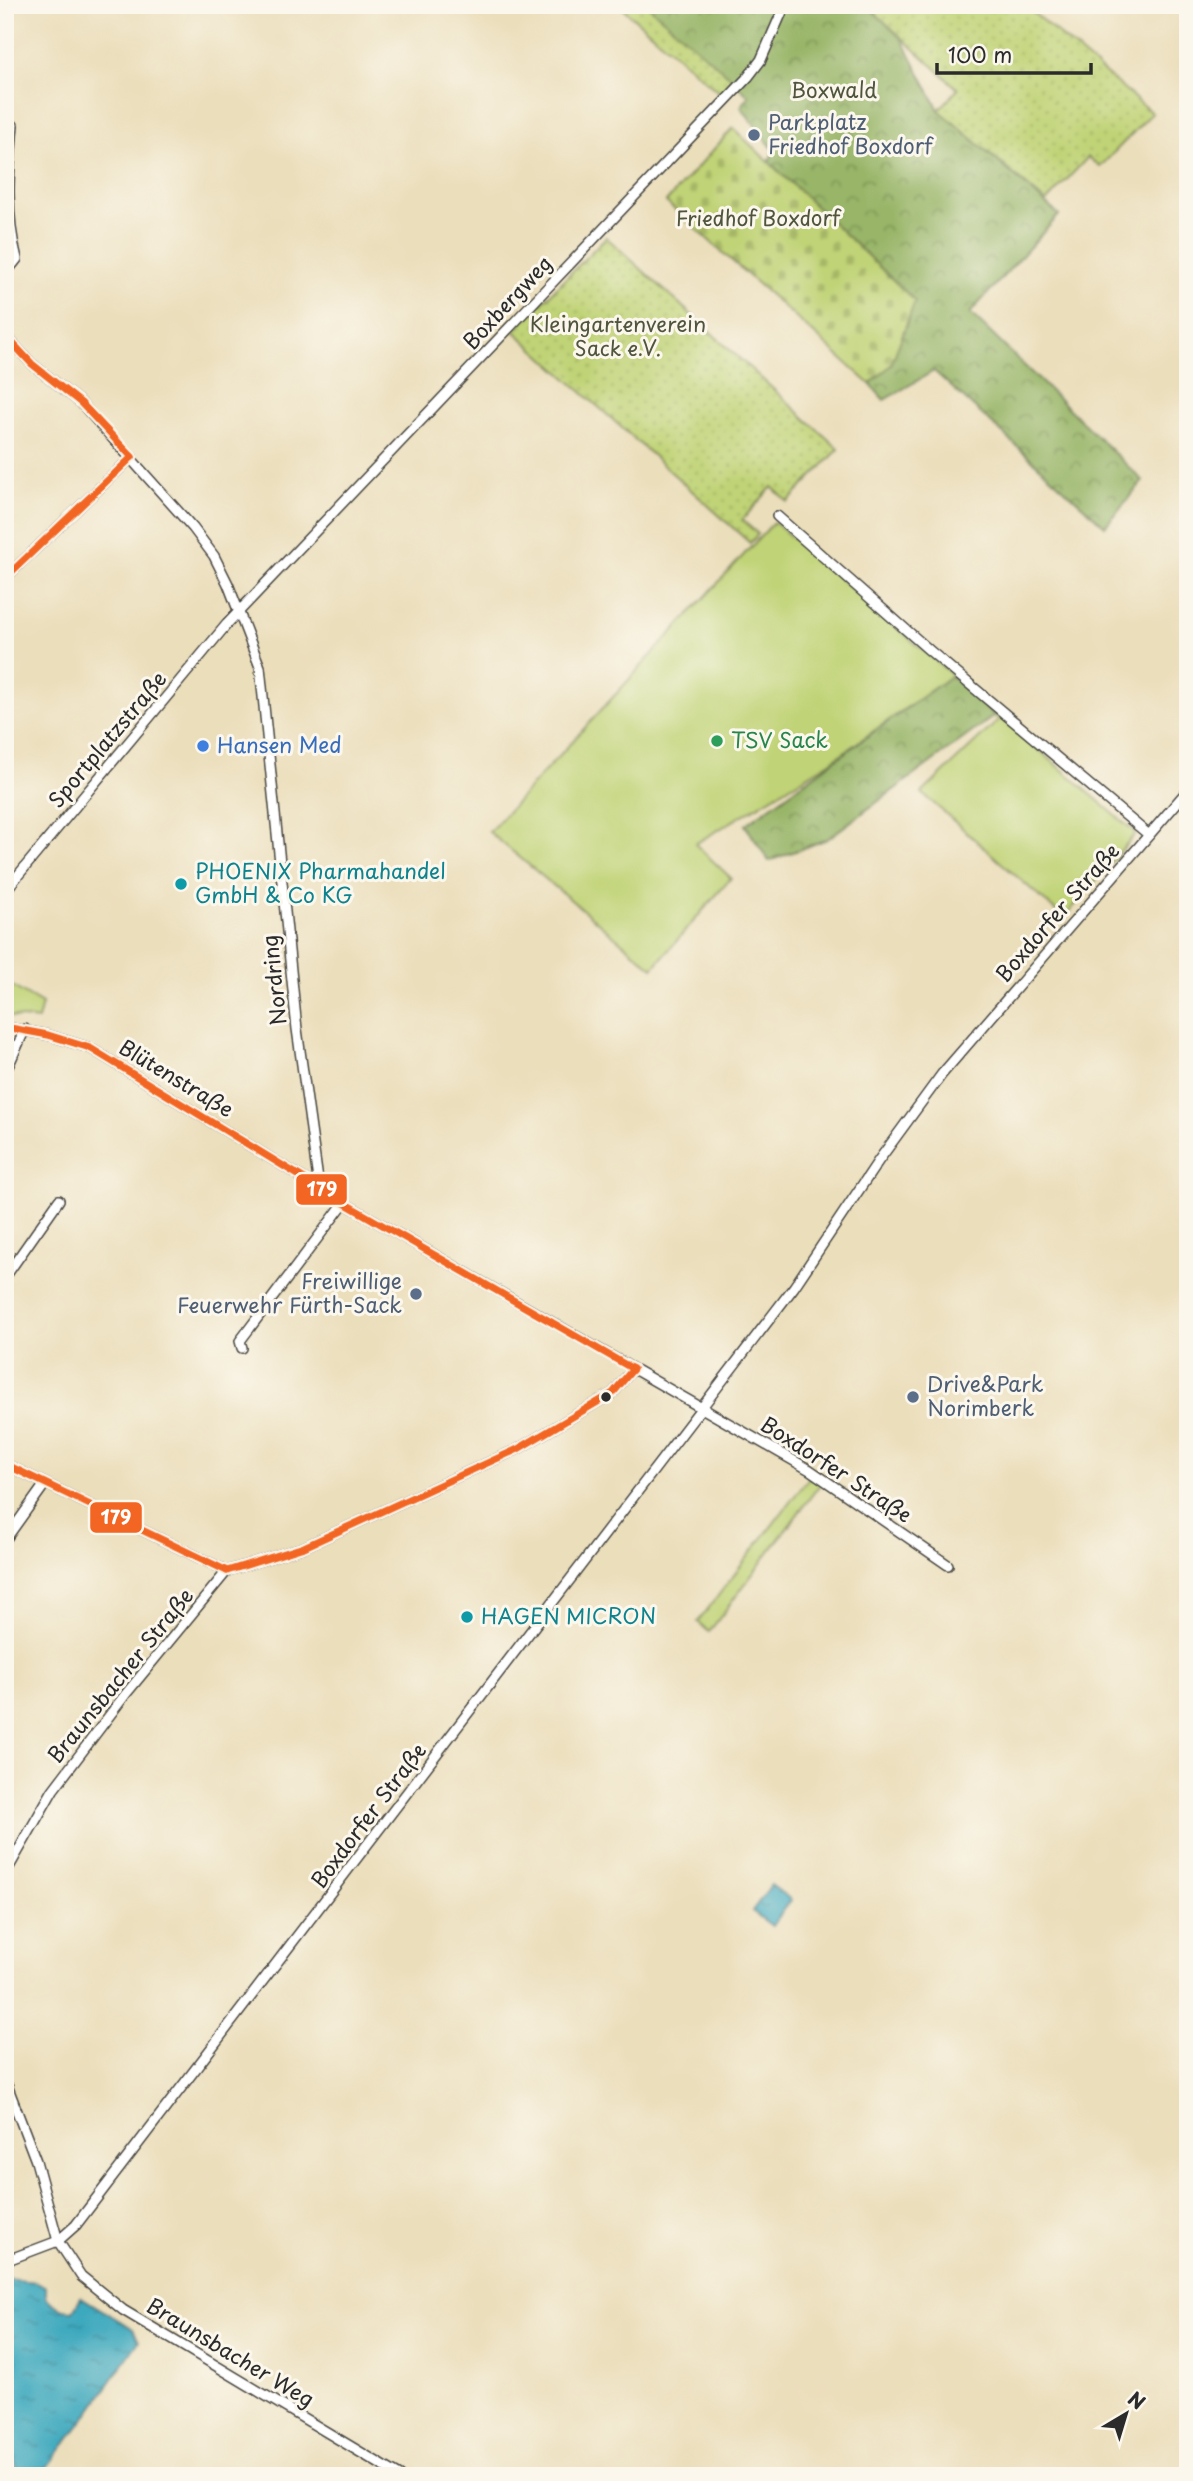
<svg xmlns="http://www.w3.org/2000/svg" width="1193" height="2481" viewBox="0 0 1193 2481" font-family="'Playpen Sans',sans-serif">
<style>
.green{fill:#c0d376;stroke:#767f50;stroke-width:2}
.forest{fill:url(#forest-crowns);stroke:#627049;stroke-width:2}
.cemetery{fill:url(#cemetery-stones);stroke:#767f50;stroke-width:2}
.garden{fill:url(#garden-dots);stroke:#767f50;stroke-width:2}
.water{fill:url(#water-ripples);stroke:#346a74;stroke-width:2}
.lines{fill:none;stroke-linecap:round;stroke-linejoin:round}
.stream{stroke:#3ea9be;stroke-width:3.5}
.street-casing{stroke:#484641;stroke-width:12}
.street{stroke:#fff;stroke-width:9}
.bus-1-casing{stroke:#fbf7ec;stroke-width:12}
.bus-1{stroke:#f26522;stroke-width:7}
.service-dot{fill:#5c6f8a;stroke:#fbf7ec;stroke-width:2.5}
.leisure-dot{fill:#2e9e5b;stroke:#fbf7ec;stroke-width:2.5}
.shop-dot{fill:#3f7fe0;stroke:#fbf7ec;stroke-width:2.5}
.culture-dot{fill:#0f9aa8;stroke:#fbf7ec;stroke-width:2.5}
.bus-dot{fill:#2b2b2b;stroke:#fbf7ec;stroke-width:2.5}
.labels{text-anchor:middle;stroke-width:6;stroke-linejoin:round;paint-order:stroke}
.park-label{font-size:21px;fill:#50553e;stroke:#fbf7ec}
.service-label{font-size:21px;fill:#4e5e75;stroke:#fbf7ec;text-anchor:start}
.street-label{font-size:21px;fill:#2b2b2b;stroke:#fbf7ec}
.leisure-label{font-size:21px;fill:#27864d;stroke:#fbf7ec;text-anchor:start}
.shop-label{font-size:21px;fill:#366cbe;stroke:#fbf7ec;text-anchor:start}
.culture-label{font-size:21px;fill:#0d838f;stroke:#fbf7ec;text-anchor:start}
.line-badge{stroke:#fbf7ec;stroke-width:2.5}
.badge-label{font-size:19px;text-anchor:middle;font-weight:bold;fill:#fff}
</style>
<defs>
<pattern id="forest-crowns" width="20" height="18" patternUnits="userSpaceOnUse" patternTransform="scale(1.75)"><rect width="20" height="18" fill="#98b567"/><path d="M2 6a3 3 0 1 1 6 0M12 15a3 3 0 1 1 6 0" fill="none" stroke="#7c9355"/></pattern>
<pattern id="cemetery-stones" width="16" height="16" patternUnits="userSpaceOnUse" patternTransform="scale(1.75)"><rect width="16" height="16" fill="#c0d376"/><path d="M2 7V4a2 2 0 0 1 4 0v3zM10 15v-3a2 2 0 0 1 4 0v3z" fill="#a5b566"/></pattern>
<pattern id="garden-dots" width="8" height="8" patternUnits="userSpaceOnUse" patternTransform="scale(1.75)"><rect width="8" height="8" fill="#c0d376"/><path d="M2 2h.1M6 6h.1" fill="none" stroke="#a5b566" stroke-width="1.8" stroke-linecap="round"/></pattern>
<pattern id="water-ripples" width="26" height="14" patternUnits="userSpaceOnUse" patternTransform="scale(1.75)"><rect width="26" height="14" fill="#3ea9be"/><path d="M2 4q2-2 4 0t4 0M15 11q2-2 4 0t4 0" fill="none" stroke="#348a9b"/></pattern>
</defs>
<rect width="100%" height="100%" fill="#fbf7ec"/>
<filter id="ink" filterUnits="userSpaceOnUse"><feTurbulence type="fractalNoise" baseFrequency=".0143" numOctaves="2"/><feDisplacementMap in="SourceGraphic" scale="14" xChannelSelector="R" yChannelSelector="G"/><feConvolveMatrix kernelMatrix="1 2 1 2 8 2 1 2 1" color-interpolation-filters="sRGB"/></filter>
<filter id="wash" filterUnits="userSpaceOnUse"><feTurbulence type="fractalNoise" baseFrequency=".00686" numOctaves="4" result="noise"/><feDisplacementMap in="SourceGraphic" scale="28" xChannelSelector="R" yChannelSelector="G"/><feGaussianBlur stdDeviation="1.57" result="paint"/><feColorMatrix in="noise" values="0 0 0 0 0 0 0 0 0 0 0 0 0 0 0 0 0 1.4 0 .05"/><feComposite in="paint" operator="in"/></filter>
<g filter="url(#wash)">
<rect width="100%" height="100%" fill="#ebdebb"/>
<g class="green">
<polygon points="774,522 1136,833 1064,918 922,793 999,720 951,676 830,762 695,844 731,878 653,968 489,832"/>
<polygon points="5,982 42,1004 38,1020 5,1016"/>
<polygon points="810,1476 821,1483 709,1632 698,1622"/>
</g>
<g class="forest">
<polygon points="647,5 867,5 902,39 939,110 1059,215 970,313 1143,481 1105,526 934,371 884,400 870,384 891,365 915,301 769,162 774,150 741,107 749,96"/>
<polygon points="951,676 994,716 827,839 769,861 745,825"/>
</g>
<polygon class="cemetery" points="733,128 915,301 891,365 870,384 666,202"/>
<g class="garden">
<polygon points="619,5 647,5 735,81 722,95"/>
<polygon points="881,5 1024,5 1152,113 1100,167 1088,157 1046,202 939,110 958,89 875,13"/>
<polygon points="606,237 839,449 788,502 772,487 742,520 758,534 750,543 514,331"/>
</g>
<g class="water">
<polygon points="771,1885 791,1900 772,1926 752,1911"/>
<polygon points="5,2279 37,2282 46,2287 46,2298 63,2310 73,2311 81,2297 133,2329 139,2341 89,2413 40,2476 19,2476 5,2435"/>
</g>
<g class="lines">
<polyline class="stream" points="5,2448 15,2476"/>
</g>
</g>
<g filter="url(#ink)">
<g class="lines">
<defs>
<g id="street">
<path d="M5,120L13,125C9,170 5,214 17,259L5,274"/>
<polyline points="5,335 32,364 81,403 193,528 214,556 228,584 260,667 297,1029 319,1187"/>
<polyline points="777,516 929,650 1149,835"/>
<polyline points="5,578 132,457"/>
<polyline points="5,891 227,624 748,77 761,60 785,5"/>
<polyline points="5,1027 48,1035 90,1048 344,1203 810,1470 948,1565"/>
<polyline points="5,1073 25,1029"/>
<polyline points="5,1277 59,1200"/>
<polyline points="242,1348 240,1341 344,1203"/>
<polyline points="5,1464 227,1571"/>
<polyline points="5,1540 45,1484"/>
<polyline points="5,1874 53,1790 125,1695 227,1571 304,1547 518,1449 613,1393 633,1369"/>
<polyline points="5,2080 36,2161 58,2241 81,2276 123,2310 400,2476"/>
<polyline points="5,2261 58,2241 76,2225 794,1287 879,1160 942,1074 1188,790"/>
</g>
</defs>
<use href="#street" class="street-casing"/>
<use href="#street" class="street"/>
<defs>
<g id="bus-1">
<polyline points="5,335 32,364 81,403 132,457"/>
<polyline points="5,578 132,457"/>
<polyline points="5,1027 48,1035 90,1048 344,1203 633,1369"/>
<polyline points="5,1464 227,1571"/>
<polyline points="227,1571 304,1547 518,1449 613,1393 633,1369"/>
</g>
</defs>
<use href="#bus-1" class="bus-1-casing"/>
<use href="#bus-1" class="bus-1"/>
</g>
</g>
<g class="service-dot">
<circle cx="754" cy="135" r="7"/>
<circle cx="416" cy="1294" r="7"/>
<circle cx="913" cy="1397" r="7"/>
</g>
<circle class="leisure-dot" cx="717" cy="741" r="7"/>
<circle class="shop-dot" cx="203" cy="746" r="7"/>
<g class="culture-dot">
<circle cx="181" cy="884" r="7"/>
<circle cx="467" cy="1617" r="7"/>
</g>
<circle class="bus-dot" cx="606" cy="1397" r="6"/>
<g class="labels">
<g class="park-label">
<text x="834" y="98">Boxwald</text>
<text x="758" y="226">Friedhof Boxdorf</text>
<text x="618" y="332">Kleingartenverein<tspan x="618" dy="24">Sack e.V.</tspan></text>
</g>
<g class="service-label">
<text x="768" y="130">Parkplatz<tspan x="768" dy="24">Friedhof Boxdorf</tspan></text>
<text x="402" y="1289" text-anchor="end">Freiwillige<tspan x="402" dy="24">Feuerwehr Fürth-Sack</tspan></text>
<text x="927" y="1392">Drive&amp;Park<tspan x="927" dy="24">Norimberk</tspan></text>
</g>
<g class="street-label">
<text transform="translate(508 303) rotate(-47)" y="7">Boxbergweg</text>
<text transform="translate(108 740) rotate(-50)" y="7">Sportplatzstraße</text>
<text transform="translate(1058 913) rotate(-49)" y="7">Boxdorfer Straße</text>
<text transform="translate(275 980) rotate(-96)" y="7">Nordring</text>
<text transform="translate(176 1079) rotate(31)" y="7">Blütenstraße</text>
<text transform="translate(836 1470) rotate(33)" y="7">Boxdorfer Straße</text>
<text transform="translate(121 1676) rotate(-51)" y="7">Braunsbacher Straße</text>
<text transform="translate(369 1816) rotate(-53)" y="7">Boxdorfer Straße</text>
<text transform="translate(230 2353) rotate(31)" y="7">Braunsbacher Weg</text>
</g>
<g class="leisure-label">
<text x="731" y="748">TSV Sack</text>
</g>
<g class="shop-label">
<text x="217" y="753">Hansen Med</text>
</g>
<g class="culture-label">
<text x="195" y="879">PHOENIX Pharmahandel<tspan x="195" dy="24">GmbH &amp; Co KG</tspan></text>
<text x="481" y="1624">HAGEN MICRON</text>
</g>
</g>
<g class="line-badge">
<rect x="295" y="1173" width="53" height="33" rx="7" fill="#f26522"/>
<rect x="89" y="1501" width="54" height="33" rx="7" fill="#f26522"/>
</g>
<g class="badge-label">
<text x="322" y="1196">179</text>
<text x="116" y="1524">179</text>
</g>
<rect width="1193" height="2481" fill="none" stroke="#fbf7ec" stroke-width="28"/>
<g transform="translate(1126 2414) rotate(38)" stroke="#fbf7ec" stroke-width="5" paint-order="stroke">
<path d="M0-5L12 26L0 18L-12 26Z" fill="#2b2b2b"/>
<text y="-10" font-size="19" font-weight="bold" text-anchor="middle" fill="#2b2b2b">N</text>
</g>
<path d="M937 63v10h154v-10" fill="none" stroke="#2b2b2b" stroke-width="3.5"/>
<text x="948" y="63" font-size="21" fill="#2b2b2b" stroke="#fbf7ec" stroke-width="5" paint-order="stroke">100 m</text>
</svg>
